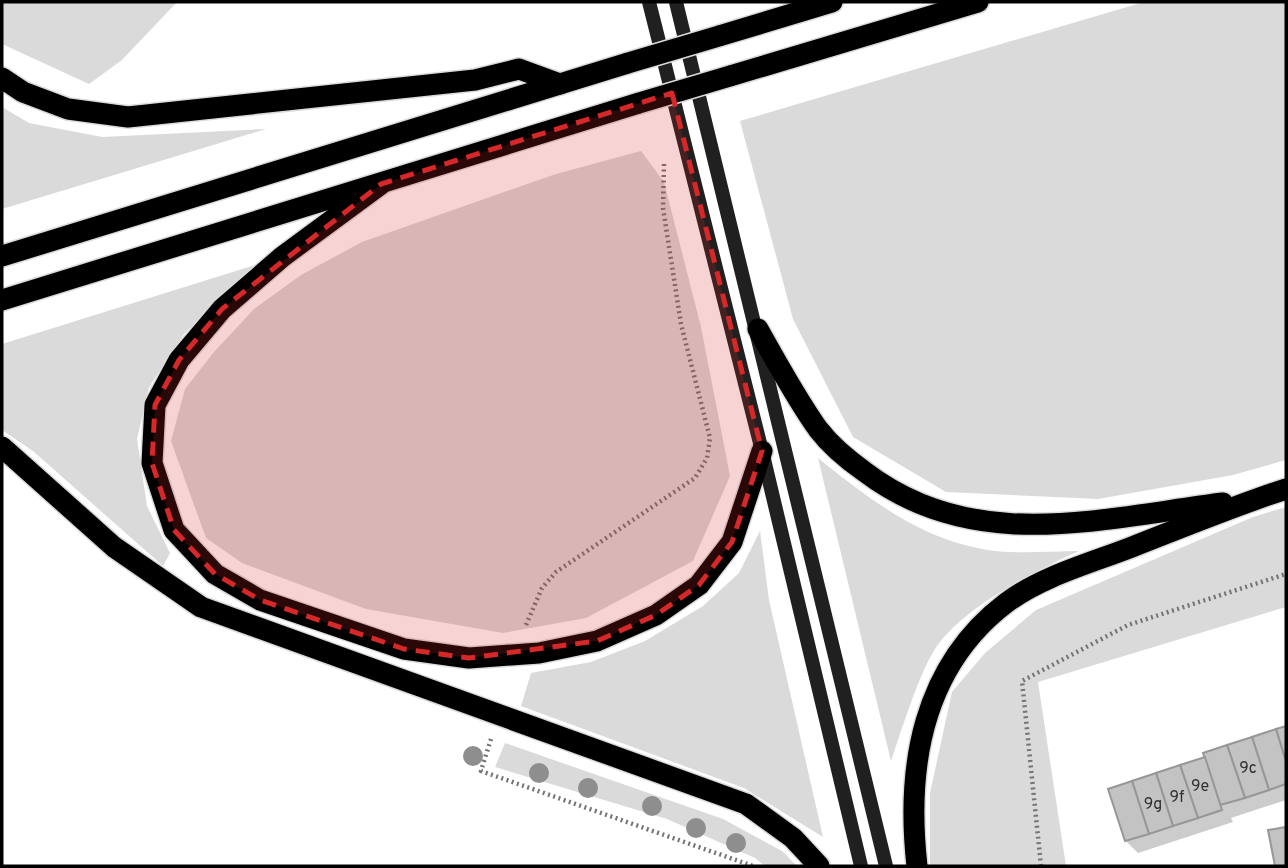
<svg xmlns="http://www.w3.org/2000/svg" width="1288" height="868" viewBox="0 0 1288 868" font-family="Overpass,sans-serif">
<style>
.green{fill:#dadada}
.shadow{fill:#0003}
.building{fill:#c3c3c3;stroke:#979797;stroke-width:2}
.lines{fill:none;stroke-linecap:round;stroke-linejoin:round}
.highway-casing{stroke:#dbdbdb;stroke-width:24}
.path{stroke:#757575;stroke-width:4.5;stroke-dasharray:2 3.5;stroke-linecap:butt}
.secondary{stroke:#202020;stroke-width:14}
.highway{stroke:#000;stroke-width:21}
.highway-bridge-casing{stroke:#dbdbdb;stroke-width:24;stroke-linecap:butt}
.highway-bridge{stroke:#000;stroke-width:21}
.tree{fill:#8e8e8e}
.marked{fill:#d62828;fill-opacity:0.2;stroke:#d62828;stroke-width:5;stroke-dasharray:14 9;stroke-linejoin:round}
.labels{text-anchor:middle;stroke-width:6;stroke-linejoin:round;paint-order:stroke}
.number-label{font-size:16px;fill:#313131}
</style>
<rect width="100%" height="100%" fill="#fff"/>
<g class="green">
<polygon points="2,2 177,2 122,60 89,84 2,44"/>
<polygon points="1144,2 1286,2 1286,460 1233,475 1098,499 946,492 853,437 793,319 740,121"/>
<polygon points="2,107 29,123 102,137 266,129 2,209"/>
<polygon points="641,151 664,182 701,327 730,476 693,561 586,618 503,633 366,609 242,563 206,538 171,441 185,389 214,352 254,309 301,275 362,242 556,174"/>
<polygon points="255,265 184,334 149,387 137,439 147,506 170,553 163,566 33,451 2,430 2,344"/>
<path d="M818,458C868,498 917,537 982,549C1012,555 1048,551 1079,551C1034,571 966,606 937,646C920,670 901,732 891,761Z"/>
<polygon points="1286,507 1286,607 1038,682 1066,866 930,866 930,793 952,692 985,653 1036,610 1253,517"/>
<polygon points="760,531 769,600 823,837 744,788 521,706 531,673 591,662 645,641 703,606 739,573"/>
<polygon points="505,743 723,819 782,851 797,866 765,866 755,858 667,819 495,767"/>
</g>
<polygon class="shadow" points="1286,728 1286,800 1231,818 1233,822 1138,853 1126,841 1207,759 1205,754"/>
<g class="building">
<polygon points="1286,726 1286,762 1276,729"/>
<polygon points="1276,729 1286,762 1286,784 1269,790 1252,737"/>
<polygon points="1252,737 1269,790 1245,798 1227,745"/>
<polygon points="1227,745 1245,798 1220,805 1203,753"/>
<polygon points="1205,757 1222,810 1198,818 1180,765"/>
<polygon points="1180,765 1198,818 1173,826 1156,773"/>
<polygon points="1156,773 1173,826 1149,834 1132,781"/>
<polygon points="1132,781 1149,834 1125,841 1108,789"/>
<polygon points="1286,827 1286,866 1275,866 1268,830"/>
</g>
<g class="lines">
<defs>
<g id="highway">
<polyline points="719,36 832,2"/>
<polyline points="730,76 978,2"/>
<polyline points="2,78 23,92 68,109 128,117 475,80 519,69 560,84"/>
<polyline points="381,184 282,257 222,309 179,360 155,405 152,463 174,530 215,574 260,600 404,649 469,658 539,653 597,641 656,615 699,585 732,542 762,451"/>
<polyline points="2,256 628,63"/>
<polyline points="2,300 639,103"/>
<path d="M758,329C777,363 796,398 818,429C831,446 848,460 865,472C973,554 1098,519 1223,503"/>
<polyline points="2,447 114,547 201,607 746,804 793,838 819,866"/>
<path d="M917,866C906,768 922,667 1006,603C1042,576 1091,563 1132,547C1183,527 1234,506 1286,489"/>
</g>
</defs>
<use href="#highway" class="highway-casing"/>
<g class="path">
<polyline points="526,625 542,588 556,572 695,478 707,458 710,438 681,324 663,208 664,164"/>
<polyline points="491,739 481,771 753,866"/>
<polyline points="1041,866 1022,681 1128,625 1286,574"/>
</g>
<g class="secondary">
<polyline points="649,2 762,451 861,866"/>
<polyline points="676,2 886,866"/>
</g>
<use href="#highway" class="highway"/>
<defs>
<g id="highway-bridge">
<polyline points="628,63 719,36"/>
<polyline points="639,103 730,76"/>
</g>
</defs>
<use href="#highway-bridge" class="highway-bridge-casing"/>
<use href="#highway-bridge" class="highway-bridge"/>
</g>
<g class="tree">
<circle cx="473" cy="756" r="10"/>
<circle cx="539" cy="773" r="10"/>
<circle cx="588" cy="788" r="10"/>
<circle cx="652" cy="806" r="10"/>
<circle cx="696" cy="828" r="10"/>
<circle cx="736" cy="843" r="10"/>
</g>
<path class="marked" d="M672,93L762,451L732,542L699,585L656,615L597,641L469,658L404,649L260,600L215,574L174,530L152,463L155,405L179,360L222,309L381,184Z"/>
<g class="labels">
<g class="number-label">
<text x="1248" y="773">9c</text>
<text x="1200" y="791">9e</text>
<text x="1177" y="802">9f</text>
<text x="1153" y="809">9g</text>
</g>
</g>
<rect width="1288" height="868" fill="none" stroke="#000000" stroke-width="7"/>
</svg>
